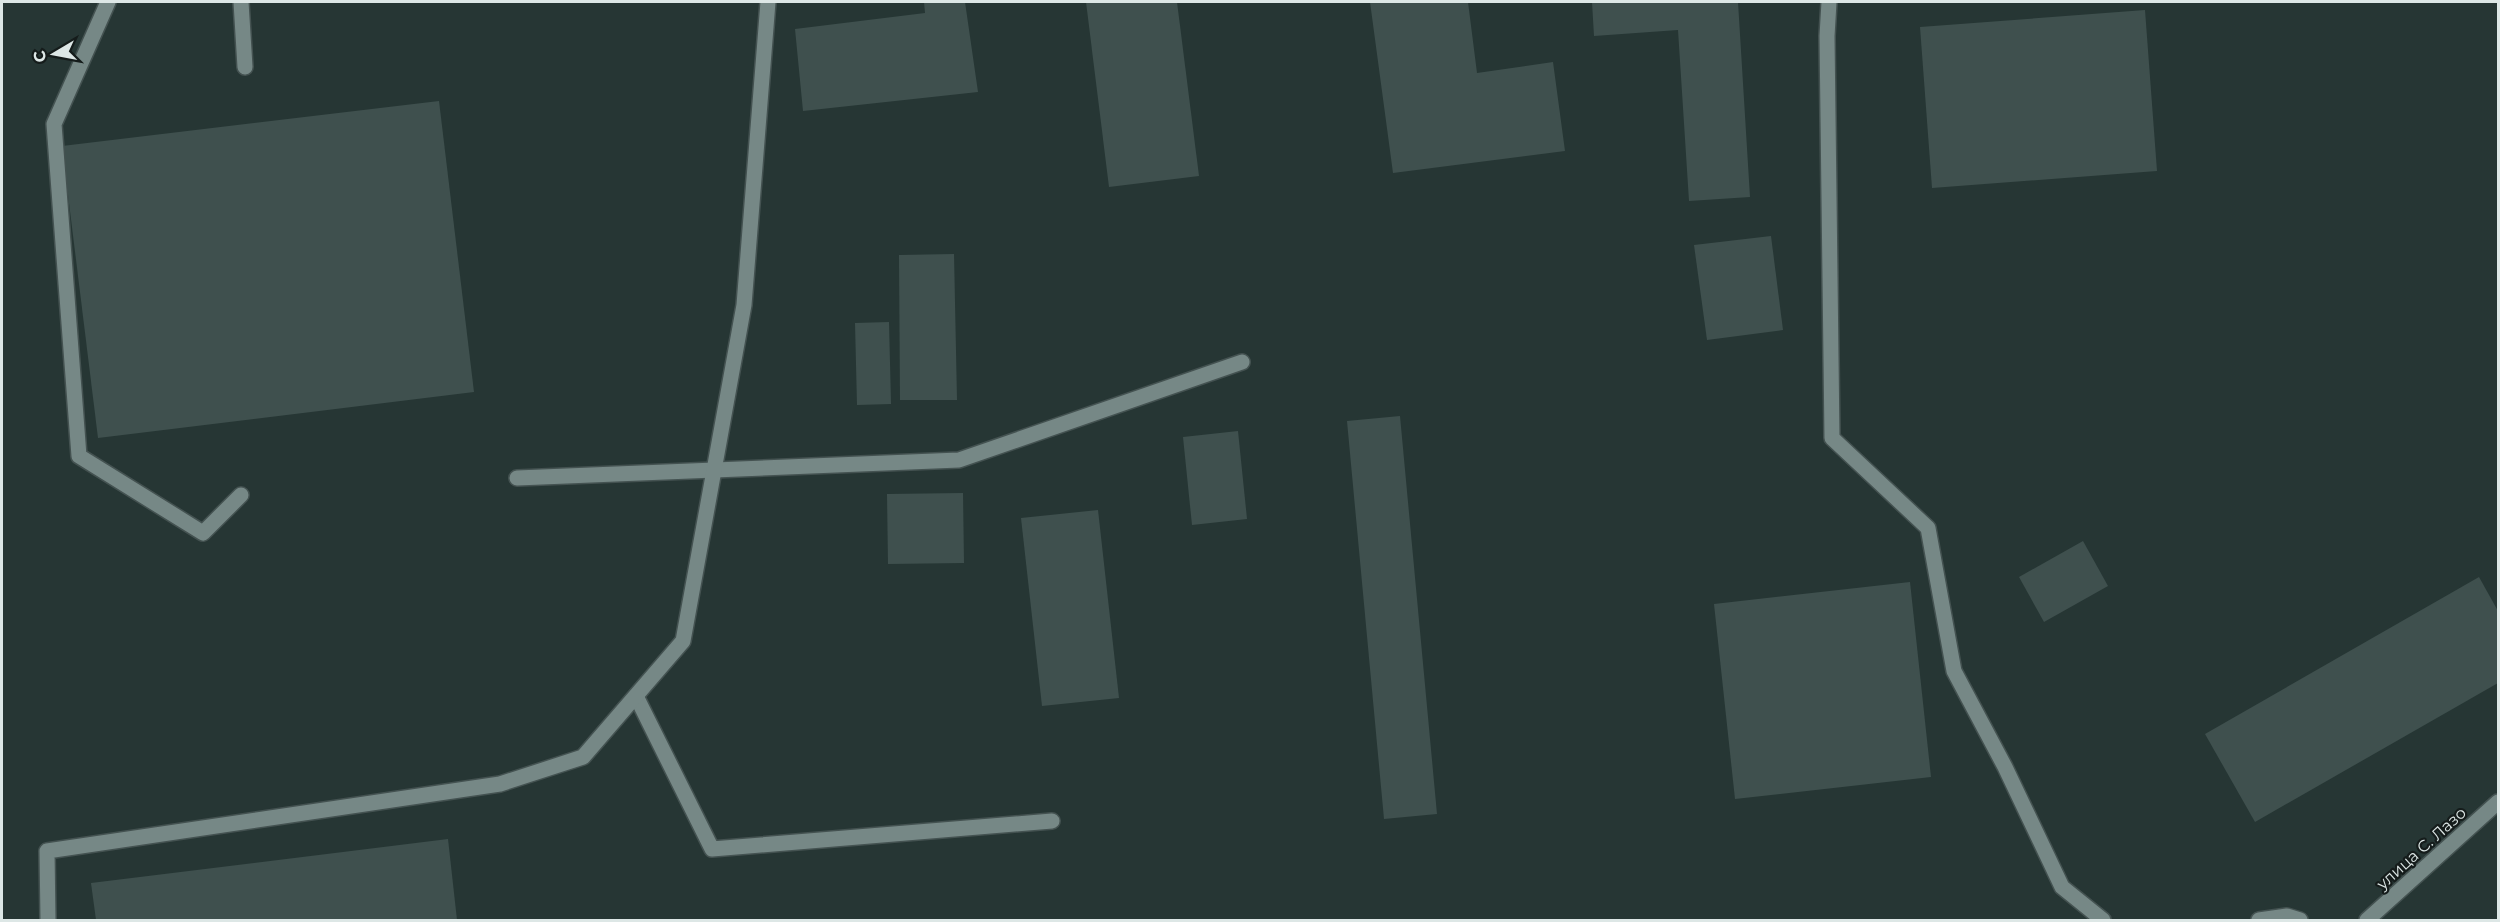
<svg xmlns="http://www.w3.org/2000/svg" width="2500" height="922" viewBox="0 0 2500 922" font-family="Montserrat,sans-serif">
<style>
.building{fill:#3f504e}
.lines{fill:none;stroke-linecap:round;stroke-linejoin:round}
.minor-casing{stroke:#445251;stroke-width:18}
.minor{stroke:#768886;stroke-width:15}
.labels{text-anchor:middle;stroke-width:4.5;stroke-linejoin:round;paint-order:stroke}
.street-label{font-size:16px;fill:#dde7e6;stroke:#151c1b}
</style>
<rect width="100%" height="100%" fill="#263634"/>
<g class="building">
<polygon points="924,2 965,2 978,92 803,111 795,29 925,13"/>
<polygon points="1086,2 1177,2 1199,176 1109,187"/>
<polygon points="1370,2 1468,2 1477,73 1553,62 1565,151 1393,173"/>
<polygon points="1592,2 1738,2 1750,197 1689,201 1678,30 1594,36"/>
<polygon points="2145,10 2157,171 1932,188 1920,27"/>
<polygon points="439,101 474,392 98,438 62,146"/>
<polygon points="1771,236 1783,330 1707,340 1694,245"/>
<polygon points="954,254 957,400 900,400 899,255"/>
<polygon points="889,322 891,404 857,405 855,323"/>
<polygon points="1400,416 1437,814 1384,819 1347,421"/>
<polygon points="1238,431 1247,519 1192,525 1183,437"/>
<polygon points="963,493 964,563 888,564 887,494"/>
<polygon points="1098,510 1119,698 1042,706 1021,518"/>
<polygon points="2083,541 2108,586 2044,622 2019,577"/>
<polygon points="2479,577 2498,611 2498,683 2255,822 2205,734"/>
<polygon points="1910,582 1931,777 1735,799 1714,604"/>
<polygon points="448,839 457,920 96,920 91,883"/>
</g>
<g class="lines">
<defs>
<g id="minor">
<polyline points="108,2 54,124 79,456 203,533 241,495"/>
<polyline points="241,2 245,67"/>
<polyline points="1829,2 1827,36 1832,438 1928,528 1954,671 2005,767 2062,887 2103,920"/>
<polyline points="517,478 959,460 1242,362"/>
<polyline points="636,696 712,849 1052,821"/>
<polyline points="48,920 47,851 500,784 583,757 683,641 744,305 768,2"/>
<polyline points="2259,920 2287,916 2300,920"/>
<polyline points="2367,920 2498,802"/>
</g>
</defs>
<use href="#minor" class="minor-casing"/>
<use href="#minor" class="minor"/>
</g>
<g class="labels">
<g class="street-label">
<text transform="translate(2421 848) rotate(-42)" y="6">улица С. Лазо</text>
</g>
</g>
<rect width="2500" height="922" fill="none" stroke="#dde7e6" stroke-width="6"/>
<g transform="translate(54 54) rotate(260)" stroke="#151c1b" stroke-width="4.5" paint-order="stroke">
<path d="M0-4.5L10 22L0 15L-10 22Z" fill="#dde7e6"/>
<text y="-9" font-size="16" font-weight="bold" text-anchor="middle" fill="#dde7e6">С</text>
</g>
</svg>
